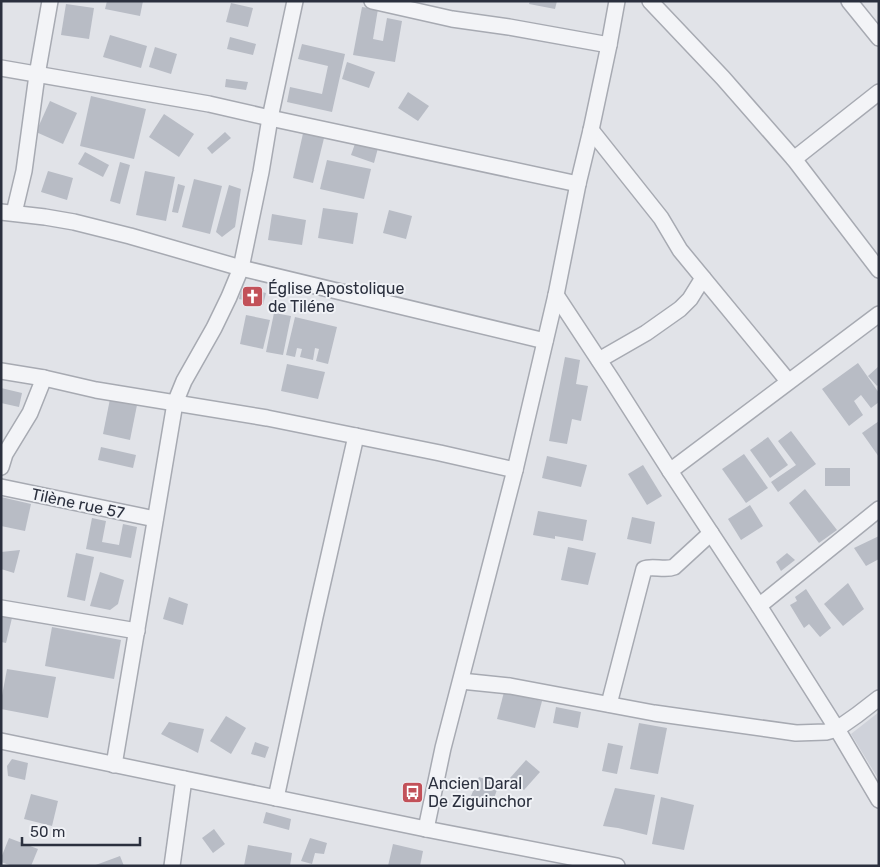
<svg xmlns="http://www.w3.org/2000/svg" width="880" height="867" viewBox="0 0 880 867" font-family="Rubik,sans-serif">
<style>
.built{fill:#cfd2da}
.building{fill:#b8bcc5}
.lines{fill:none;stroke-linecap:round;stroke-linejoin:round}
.street-casing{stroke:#a7aab2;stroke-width:18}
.street{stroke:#f3f4f7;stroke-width:15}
.labels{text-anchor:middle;stroke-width:4;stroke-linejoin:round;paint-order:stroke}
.poi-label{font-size:16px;fill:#2b303e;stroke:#f0f2f6;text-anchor:start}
.street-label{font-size:16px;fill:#2b303e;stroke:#f0f2f6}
</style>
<rect width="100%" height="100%" fill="#e1e3e8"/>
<polygon class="built" points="879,712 879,780 851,734"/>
<g class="building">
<polygon points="107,1 143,1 140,16 105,9"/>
<polygon points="530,1 557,1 555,9 529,4"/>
<polygon points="231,3 253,8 248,27 226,22"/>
<polygon points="66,4 94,8 89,39 61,35"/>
<polygon points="362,7 378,9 373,39 383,41 387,18 402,21 395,62 353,55"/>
<polygon points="110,35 147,46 141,68 103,57"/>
<polygon points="230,37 256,44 253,55 227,49"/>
<polygon points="302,44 345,54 332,112 287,102 290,87 322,94 328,66 298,59"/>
<polygon points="155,47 177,54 171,74 149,67"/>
<polygon points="347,62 375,72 369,88 342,79"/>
<polygon points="226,79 248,82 246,90 225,87"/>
<polygon points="408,92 429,106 418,121 398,108"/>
<polygon points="91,96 146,109 134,159 80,146"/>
<polygon points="50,101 77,113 63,144 36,132"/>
<polygon points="164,114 194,134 179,157 149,137"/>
<polygon points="304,129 325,134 313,183 293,178"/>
<polygon points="225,132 231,138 212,154 207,148"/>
<polygon points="356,141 378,148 374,163 351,155"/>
<polygon points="85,152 109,165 103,177 78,164"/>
<polygon points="327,160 371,169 364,199 320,189"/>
<polygon points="120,162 130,165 120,204 110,201"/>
<polygon points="48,171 73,178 67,200 41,192"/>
<polygon points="145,171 175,177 166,221 136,215"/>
<polygon points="194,179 222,186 210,234 182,227"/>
<polygon points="178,184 185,186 178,213 172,212"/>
<polygon points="229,185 241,189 235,227 222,237 216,232"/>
<polygon points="323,208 358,213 353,244 318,238"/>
<polygon points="389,210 412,216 406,239 383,233"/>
<polygon points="272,214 306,220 302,245 268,240"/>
<polygon points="242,287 266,293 263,305 239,299"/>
<polygon points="274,313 291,316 283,355 266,352"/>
<polygon points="246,315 270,320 263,349 240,344"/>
<polygon points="295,317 337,327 328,364 316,361 319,349 315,348 313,360 300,357 302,349 297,348 295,357 286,355"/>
<polygon points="565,357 580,360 576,384 588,386 581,421 572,419 567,444 549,441"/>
<polygon points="858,363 879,393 879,402 871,408 861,395 854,401 863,415 849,426 822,389"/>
<polygon points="287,364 325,372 318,399 281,391"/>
<polygon points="879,366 879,384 877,386 868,376"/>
<polygon points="1,388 22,393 19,407 1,403"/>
<polygon points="110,399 137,405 130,440 103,434"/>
<polygon points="879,421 879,457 862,433"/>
<polygon points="791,431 816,464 778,492 771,482 796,465 778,441"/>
<polygon points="768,437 788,465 770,478 750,450"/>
<polygon points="101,447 136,455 133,468 98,460"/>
<polygon points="744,454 768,488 746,503 722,469"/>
<polygon points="547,456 587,465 581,487 542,478"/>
<polygon points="643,465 662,496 647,505 628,474"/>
<rect x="825" y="468" width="25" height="18"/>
<polygon points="805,489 837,530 819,543 789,503"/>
<polygon points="1,497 31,504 25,531 1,526"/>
<polygon points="750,505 763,526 741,540 728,519"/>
<polygon points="538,511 587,520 583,541 555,536 555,539 533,535"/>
<polygon points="632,517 655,522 651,544 627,539"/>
<polygon points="92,518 106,521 102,542 119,545 123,524 137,527 131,558 86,549"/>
<polygon points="879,536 879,559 866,566 854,548"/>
<polygon points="568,547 596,553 588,585 561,580"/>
<polygon points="20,550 14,573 1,569 1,552"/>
<polygon points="76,553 94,557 85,601 67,597"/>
<polygon points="787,553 795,560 781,571 776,562"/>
<polygon points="100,572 124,580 118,604 110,610 90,606"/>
<polygon points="848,583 864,609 843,626 824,604"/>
<polygon points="806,589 831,628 820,637 809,624 804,628 790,605 797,601 795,597"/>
<polygon points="169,597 188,604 183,625 163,619"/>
<polygon points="1,615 12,618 6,643 1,642"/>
<polygon points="52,627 121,640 114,679 45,666"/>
<polygon points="7,669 56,677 48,718 1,709 1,701"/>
<polygon points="504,692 542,701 535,728 497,719"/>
<polygon points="556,707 581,712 578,728 553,723"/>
<polygon points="226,716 246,728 231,754 210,741"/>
<polygon points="169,722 204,729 198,753 161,734"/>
<polygon points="639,723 667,728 658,774 630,769"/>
<polygon points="255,742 269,747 265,758 251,754"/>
<polygon points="608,743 623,746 617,774 602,771"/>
<polygon points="12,759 28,763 25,780 8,776 7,766"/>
<polygon points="526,760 540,772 524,790 510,778"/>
<polygon points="479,777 499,784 492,804 471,796"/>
<polygon points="615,788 655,795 647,835 618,828 603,826"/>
<polygon points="31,794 58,801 52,826 24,819"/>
<polygon points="661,797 694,805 684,850 652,844"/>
<polygon points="266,812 291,819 289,830 263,823"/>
<polygon points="214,829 225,844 213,853 202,838"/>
<polygon points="9,838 38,849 31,866 12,866 1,862 1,858"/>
<polygon points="310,838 327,843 324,854 315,853 312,864 301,861"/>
<polygon points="393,844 423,851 420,866 388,866"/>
<polygon points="248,845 292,853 290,866 244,866"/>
<polygon points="120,856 124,866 93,866"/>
</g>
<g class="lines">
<defs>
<g id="street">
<polyline points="372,1 452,19 509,27 609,45"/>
<polyline points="650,1 723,78 794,159 879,270"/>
<polyline points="849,1 879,38"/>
<polyline points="1,68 209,104 270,118 578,184"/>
<polyline points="591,130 661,218 680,250 788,381"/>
<polyline points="794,159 879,92"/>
<polyline points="1,212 45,217 74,222 130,236 241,268 545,341"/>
<polyline points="14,213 24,171 37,75 50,1"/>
<polyline points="556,295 612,380 670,471 759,606 837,729 879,800"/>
<polyline points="599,360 646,333 680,309 690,299 703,278"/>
<polyline points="1,371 44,378 96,390 267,418 440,453 515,470"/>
<polyline points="1,467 5,454 30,413 44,378"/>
<polyline points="670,471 879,314"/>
<polyline points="1,487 155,519"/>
<polyline points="759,606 879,509"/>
<polyline points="1,608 137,631"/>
<polyline points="461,681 510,686 654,713 796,733 826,732 837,729 857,715 879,698"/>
<path d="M609,704L644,569C653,565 664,571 674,567L711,533"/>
<polyline points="1,741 426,829 617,866"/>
<polyline points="114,765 175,403 184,381 214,328 229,297 241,268 261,172 270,118 295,1"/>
<polyline points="276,798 315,617 356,436"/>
<polyline points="426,829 443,748 515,470 556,295 578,184 591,130 609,45 617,1"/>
<polyline points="172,866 184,779"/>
</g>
</defs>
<use href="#street" class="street-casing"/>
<use href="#street" class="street"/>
</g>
<defs>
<symbol id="church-square" viewBox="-11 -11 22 22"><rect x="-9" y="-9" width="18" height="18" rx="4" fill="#c25159" stroke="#f0f2f6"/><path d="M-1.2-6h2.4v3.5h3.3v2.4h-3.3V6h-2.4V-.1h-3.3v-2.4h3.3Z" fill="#fff"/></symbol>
<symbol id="bus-square" viewBox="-11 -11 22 22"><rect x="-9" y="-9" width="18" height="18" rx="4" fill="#c25159" stroke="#f0f2f6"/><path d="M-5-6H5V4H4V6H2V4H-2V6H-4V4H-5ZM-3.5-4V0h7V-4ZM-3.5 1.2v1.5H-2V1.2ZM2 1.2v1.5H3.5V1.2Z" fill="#fff"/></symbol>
</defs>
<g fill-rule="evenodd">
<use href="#church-square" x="240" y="284" width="25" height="25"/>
<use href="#bus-square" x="400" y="780" width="25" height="25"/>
</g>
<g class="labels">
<g class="poi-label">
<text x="268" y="294">Église Apostolique<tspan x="268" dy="18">de Tiléne</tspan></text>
<text x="428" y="789">Ancien Daral<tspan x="428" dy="18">De Ziguinchor</tspan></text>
</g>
<g class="street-label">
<text transform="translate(78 503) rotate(12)" y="6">Tilène rue 57</text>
</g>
</g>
<rect width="880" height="867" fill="none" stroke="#2b303e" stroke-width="5"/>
<path d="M22 837v8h118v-8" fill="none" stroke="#2b303e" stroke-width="2.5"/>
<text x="30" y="837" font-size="15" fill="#2b303e" stroke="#f0f2f6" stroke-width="4" paint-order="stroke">50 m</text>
</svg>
